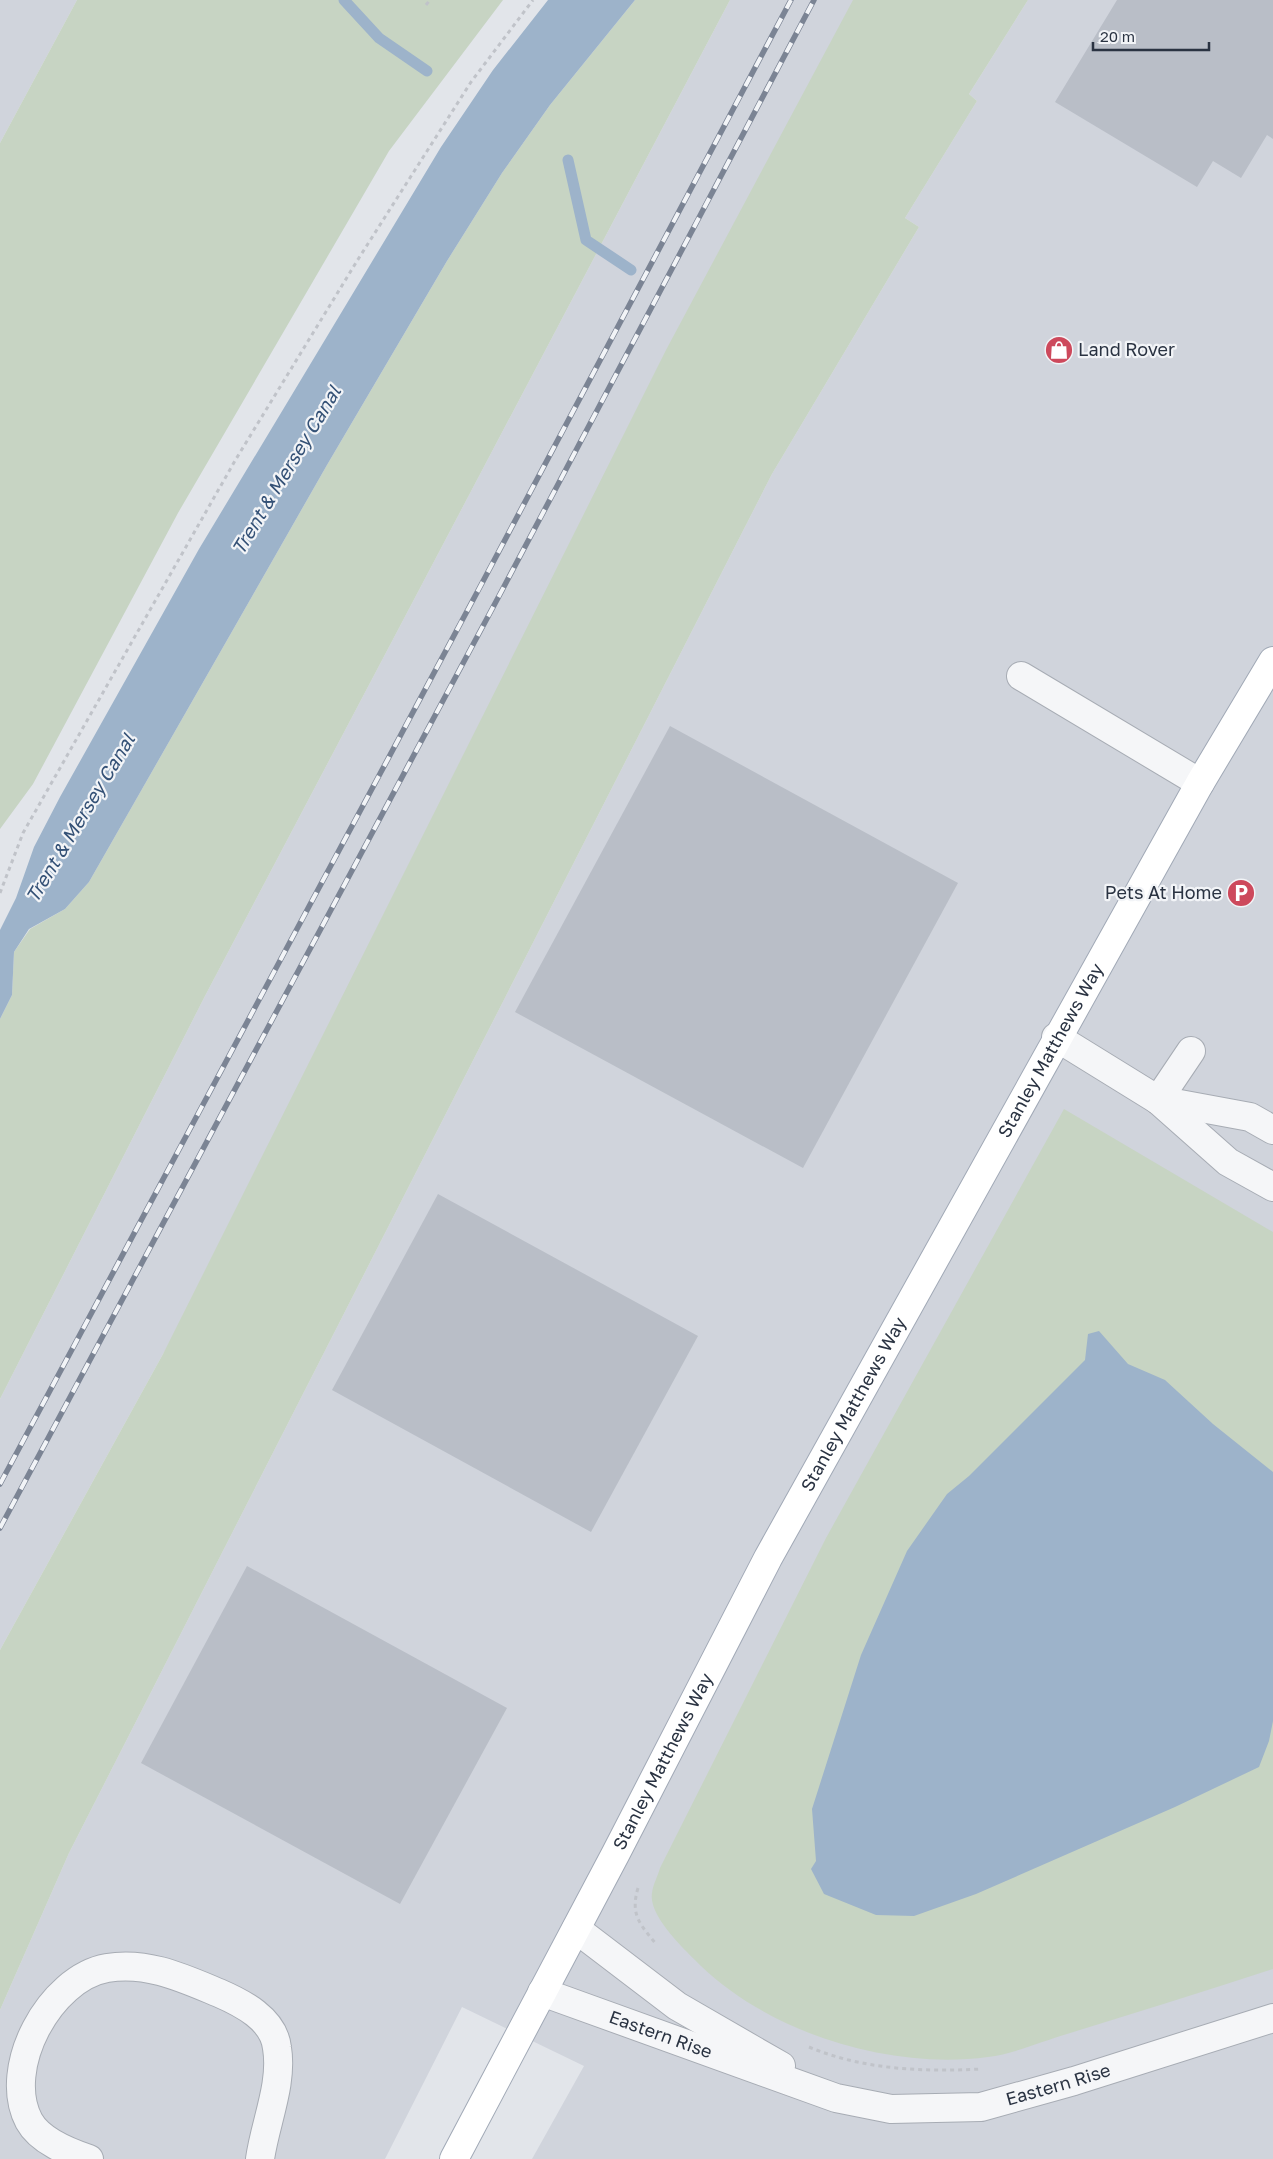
<svg xmlns="http://www.w3.org/2000/svg" width="1273" height="2159" viewBox="0 0 1273 2159" font-family="'Golos Text',sans-serif">
<style>
.built{fill:#d0d4dc}
.green{fill:#c7d4c3}
.water{fill:#9db3ca}
.lines{fill:none;stroke-linecap:round;stroke-linejoin:round}
.stream{stroke:#9db3ca;stroke-width:11}
.building{fill:#b9bec7}
.minor-casing{stroke:#a7acb4;stroke-width:30}
.major-casing{stroke:#a1a9b6;stroke-width:30}
.path{stroke:#c0c3c9;stroke-width:3;stroke-dasharray:4 4;stroke-linecap:butt}
.minor{stroke:#f5f6f8;stroke-width:28}
.major{stroke:#fff;stroke-width:28}
.rail-casing{stroke:#7b8494;stroke-width:5.5}
.rail{stroke:#f2f4f7;stroke-width:4;stroke-dasharray:11;stroke-linecap:butt}
.labels{text-anchor:middle;stroke-width:4.5;stroke-linejoin:round;paint-order:stroke}
.poi-label{font-size:18px;fill:#2a3342;stroke:#f2f4f7;text-anchor:start}
.street-label{font-size:18px;fill:#2a3342;stroke:#f2f4f7}
.water-label{font-size:19px;font-style:italic;fill:#345176;stroke:#f2f4f7}
</style>
<rect width="100%" height="100%" fill="#e2e5ea"/>
<g class="built">
<polygon points="0,0 77,0 0,143"/>
<polygon points="730,0 937,0 163,1354 0,1650 0,1399 205,996"/>
<polygon points="1028,0 1273,0 1273,2159 532,2159 584,2066 462,2007 385,2159 0,2159 0,2010 69,1853 772,474 919,227 905,218 977,101 969,94"/>
</g>
<g class="green">
<polygon points="77,0 503,0 389,151 178,513 33,784 0,829 0,143"/>
<polygon points="635,0 730,0 205,996 0,1399 0,1019 12,995 14,952 30,929 65,909 89,882 327,465 447,261 502,173 550,105"/>
<polygon points="853,0 1028,0 969,94 977,101 905,218 919,227 772,474 69,1853 0,2010 0,1650 163,1354 666,350"/>
<path d="M1064,1109L1273,1232V1969C1205,1991 1136,2013 1067,2034C1043,2041 1013,2054 988,2057C890,2070 772,2034 701,1966C686,1951 648,1916 652,1893C653,1884 658,1876 660,1868L826,1538Z"/>
</g>
<g class="water">
<polygon points="548,0 635,0 550,105 502,173 447,261 327,465 89,882 65,909 29,929 14,952 12,995 0,1019 0,930 16,898 34,847 60,797 199,549 441,147 493,70"/>
<polygon points="1099,1331 1128,1364 1165,1380 1213,1424 1273,1472 1273,1721 1269,1741 1259,1767 1175,1807 976,1894 914,1916 876,1915 824,1894 811,1869 816,1861 812,1809 861,1655 907,1551 947,1494 969,1476 1085,1360 1088,1334"/>
</g>
<g class="lines">
<g class="stream">
<polyline points="344,0 379,38 427,71"/>
<polyline points="568,160 586,240 631,270"/>
</g>
</g>
<g class="building">
<polygon points="1117,0 1273,0 1273,139 1267,135 1241,178 1213,161 1197,187 1055,102"/>
<polygon points="670,726 958,883 803,1168 515,1012"/>
<polygon points="438,1194 698,1336 591,1532 332,1390"/>
<polygon points="247,1566 507,1708 400,1904 141,1763"/>
</g>
<g class="lines">
<defs>
<g id="minor">
<polyline points="1021,676 1200,783"/>
<polyline points="1056,1037 1158,1100 1191,1051"/>
<polyline points="1158,1100 1228,1162 1273,1187"/>
<polyline points="1158,1100 1250,1117 1273,1130"/>
<polyline points="576,1929 677,2006 781,2066"/>
<path id="s1" d="M542,1992L836,2098L891,2109L981,2107L1074,2081L1273,2018"/>
<path d="M89,2159C68,2152 40,2141 29,2121C1,2068 50,1978 107,1968C147,1961 183,1978 219,1993C242,2003 274,2019 277,2048C283,2084 265,2123 260,2159"/>
</g>
<g id="major">
<path id="s2" d="M454,2159L616,1853L768,1558L1200,783L1273,661"/>
</g>
</defs>
<use href="#minor" class="minor-casing"/>
<use href="#major" class="major-casing"/>
<g class="path">
<polyline points="426,5 430,0"/>
<polyline points="0,893 23,833 236,459 357,261 471,82 533,0"/>
<path d="M638,1888C630,1915 640,1924 656,1944"/>
<path d="M809,2047C864,2070 923,2072 982,2069"/>
</g>
<use href="#minor" class="minor"/>
<use href="#major" class="major"/>
<defs>
<g id="rail">
<polyline points="0,1484 481,585 791,0"/>
<polyline points="0,1528 499,596 814,0"/>
</g>
</defs>
<use href="#rail" class="rail-casing"/>
<use href="#rail" class="rail"/>
</g>
<defs>
<symbol id="shop-disc" viewBox="-11 -11 22 22"><circle r="9.5" fill="#cd495c" stroke="#f2f4f7"/><path d="M-5-2.5h2.3a2.7 3.5 0 0 1 5.4 0H5L5.5 6h-11ZM-1.5-2.5h3a1.5 2.3 0 0 0-3 0Z" fill="#fff"/></symbol>
<symbol id="parking-disc" viewBox="-11 -11 22 22"><circle r="9.5" fill="#cd495c" stroke="#f2f4f7"/><path d="M-3.5-5.5H1a3.5 3.5 0 0 1 0 7H-1V5.5H-3.5ZM-1-3.4V-.6H.8a1.4 1.4 0 0 0 0-2.8Z" fill="#fff"/></symbol>
</defs>
<g fill-rule="evenodd">
<use href="#shop-disc" x="1043" y="334" width="32" height="32"/>
<use href="#parking-disc" x="1225" y="877" width="32" height="32"/>
</g>
<g class="labels">
<g class="poi-label">
<text x="1078" y="356">Land Rover</text>
<text x="1222" y="899" text-anchor="end">Pets At Home</text>
</g>
<g class="street-label">
<text dy="6" stroke="none"><textPath href="#s2" startOffset="1259">Stanley Matthews Way</textPath></text>
<text dy="6" stroke="none"><textPath href="#s2" startOffset="854">Stanley Matthews Way</textPath></text>
<text dy="6" stroke="none"><textPath href="#s2" startOffset="449">Stanley Matthews Way</textPath></text>
<text dy="6" stroke="none"><textPath href="#s1" startOffset="126">Eastern Rise</textPath></text>
<text dy="6" stroke="none"><textPath href="#s1" startOffset="539">Eastern Rise</textPath></text>
</g>
<g class="water-label">
<text transform="translate(286 470) rotate(-59)" y="7">Trent &amp; Mersey Canal</text>
<text transform="translate(80 818) rotate(-59)" y="7">Trent &amp; Mersey Canal</text>
</g>
</g>
<path d="M1093 42v8h116v-8" fill="none" stroke="#2a3342" stroke-width="2.5"/>
<text x="1100" y="42" font-size="15" fill="#2a3342" stroke="#f2f4f7" stroke-width="4" paint-order="stroke">20 m</text>
</svg>
